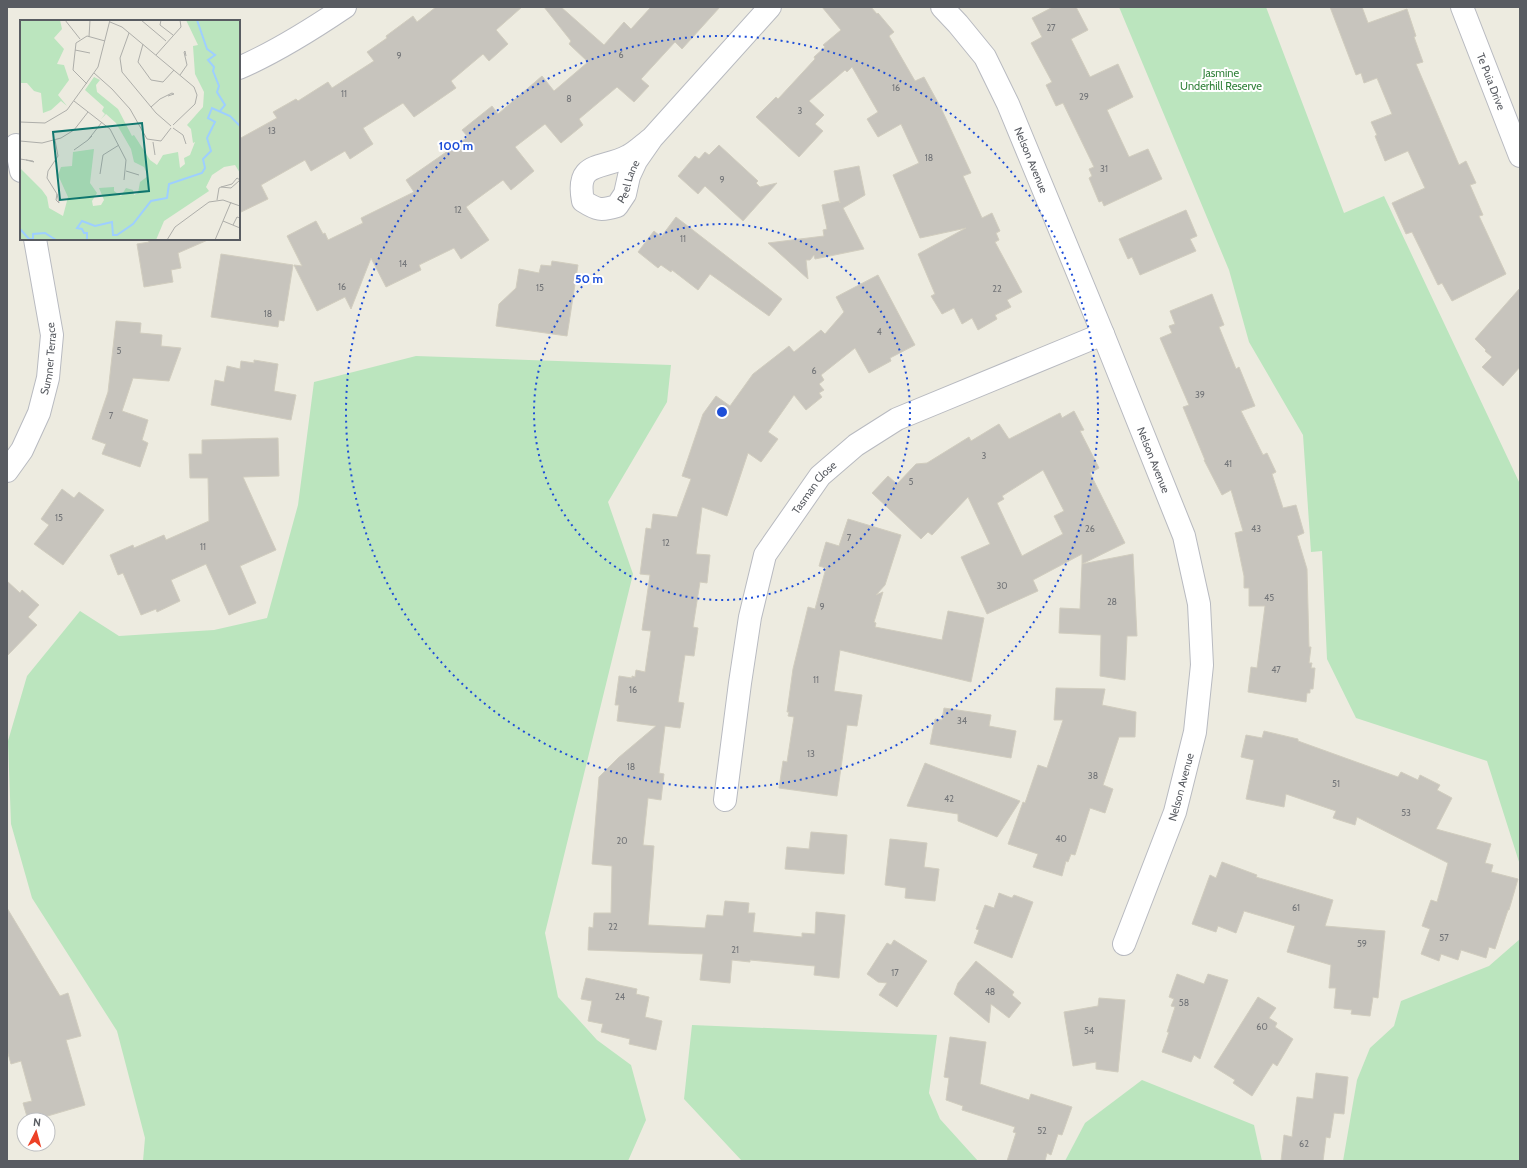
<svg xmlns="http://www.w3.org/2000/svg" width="1527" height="1168" viewBox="0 0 1527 1168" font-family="Cabin,sans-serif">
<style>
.green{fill:#bbe5be}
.building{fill:#c7c4bd;stroke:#d1cdbf;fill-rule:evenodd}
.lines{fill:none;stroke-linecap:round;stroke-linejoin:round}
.minor-casing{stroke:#b8bac0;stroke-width:24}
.minor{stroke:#fff;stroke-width:22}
.ring{fill:none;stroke:#1d4ed8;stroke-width:2;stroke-dasharray:2 4}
.labels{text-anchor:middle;stroke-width:4;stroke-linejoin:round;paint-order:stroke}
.number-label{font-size:9px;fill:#747679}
.park-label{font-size:11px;fill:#31813a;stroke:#fff}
.street-label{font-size:11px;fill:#595c62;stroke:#fff}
.inset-river{fill:none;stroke:#9ecfff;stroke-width:2}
.inset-road{fill:none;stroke:#aeaeaa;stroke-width:1}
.view{fill:#0f766e;fill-opacity:0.15;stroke:#0f766e;stroke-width:2}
.inset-edge{fill:none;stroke:#595c62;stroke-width:2}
.centre{fill:#1d4ed8;stroke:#fff;stroke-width:2}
.ring-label{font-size:12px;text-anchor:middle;font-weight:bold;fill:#1d4ed8;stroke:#fff;stroke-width:4;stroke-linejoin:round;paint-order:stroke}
</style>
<rect width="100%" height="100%" fill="#edebe0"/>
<g class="green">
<polygon points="1119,7 1266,7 1344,213 1384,196 1520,484 1520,865 1487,761 1356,718 1327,659 1322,551 1311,552 1303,435 1249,342 1229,270"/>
<polygon points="416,356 671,365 667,402 608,502 633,574 545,933 558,997 597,1040 631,1065 646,1120 628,1161 143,1161 145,1138 117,1031 32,898 11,824 8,741 27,676 80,611 119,636 214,630 267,618 298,505 314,382"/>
<polygon points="1520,939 1520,1161 1343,1161 1357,1080 1370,1048 1394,1026 1401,1001 1489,966"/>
<polygon points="692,1025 937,1035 929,1093 940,1119 978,1161 742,1161 684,1099"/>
<polygon points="1142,1080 1254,1125 1262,1161 1065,1161 1085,1123"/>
</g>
<g class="building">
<polygon points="436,7 522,7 496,30 508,44 489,61 483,54 451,81 456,88 414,117 403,103 363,128 373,144 350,159 345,151 311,171 305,160 261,185 268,199 239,213 239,139 277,118 273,112 296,99 298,101 328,82 332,88 374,61 367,52 387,38 386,36 413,16 417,22"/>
<polygon points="544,7 561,7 604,45 624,22 631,29 651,7 720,7 682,49 675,42 641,79 649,86 634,102 617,87 579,119 583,125 561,143 545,124 515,147 534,171 511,190 503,180 466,207 489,240 461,259 454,248 419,265 421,270 386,287 371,258 351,309 345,297 317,311 294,265 302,266 287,236 316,221 323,234 325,233 328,240 363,223 361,218 414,192 406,180 468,137 462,130 492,106 498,114 542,76 554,91 588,62 569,44 571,41"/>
<polygon points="822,7 871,7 877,14 878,13 894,32 889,36 915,81 924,77 941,108 971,173 963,176 982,218 992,213 1000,231 996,233 999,240 995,242 1022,292 1007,300 1011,307 995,315 997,319 978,330 972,318 962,324 954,308 942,314 931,296 935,294 918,254 966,228 920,238 893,175 919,163 901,124 878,137 867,119 878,112 852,67 847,72 845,70 809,101 824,115 815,124 823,131 799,157 756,117 776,97 778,99 815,59 814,57 825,47 823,45 841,30"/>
<polygon points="1053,7 1076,7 1088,30 1071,39 1090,77 1118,64 1133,97 1107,110 1129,157 1148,149 1162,179 1104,206 1102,201 1099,202 1089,178 1092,176 1089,169 1094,167 1063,103 1056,106 1046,85 1052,82 1031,43 1042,37 1032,18"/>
<polygon points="1330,7 1362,7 1368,23 1407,9 1416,36 1414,37 1423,62 1416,64 1459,165 1466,161 1476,183 1470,185 1483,215 1479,216 1506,274 1452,301 1442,283 1438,285 1412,232 1406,234 1392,203 1425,188 1408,151 1385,161 1375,136 1377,135 1371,122 1392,114 1377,78 1364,83 1361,73 1356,75"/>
<polygon points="719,145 758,181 756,183 760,187 777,183 743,221 705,186 698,194 678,176 695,156 699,159 705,152 709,155"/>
<polygon points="859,166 865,195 843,208 864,249 815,259 814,255 810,260 806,260 808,279 768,243 824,236 823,230 827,229 822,205 839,201 840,203 834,171"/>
<polygon points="1186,210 1197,236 1190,239 1196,251 1140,275 1132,257 1128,259 1119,239"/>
<polygon points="676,217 782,299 769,316 710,274 698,290 672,270 671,272 661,265 658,268 638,252 654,231 661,237"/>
<polygon points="148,239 210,239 178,253 181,268 171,270 173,282 144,287 137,244 149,242"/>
<polygon points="221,254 293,265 284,321 279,320 278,327 211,317"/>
<polygon points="552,261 578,265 567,336 496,326 499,304 516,288 519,269 539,273 541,265 551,266"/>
<polygon points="878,275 915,345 890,358 891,361 869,373 855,348 821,375 824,380 819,384 824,390 819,393 822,397 806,410 794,395 768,432 778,439 761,462 748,453 727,516 702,507 696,554 710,555 707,583 700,582 693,627 698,628 694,656 685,655 678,702 684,703 680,728 665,726 659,773 664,774 661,800 648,798 643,845 654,846 648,925 705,928 707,915 723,916 725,901 749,903 748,913 755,913 753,932 802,937 802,933 815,934 816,912 845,915 839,978 814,975 815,966 750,960 750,962 732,960 730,983 700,980 703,954 588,950 589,927 593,928 594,913 611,913 612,866 592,864 599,777 618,758 656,726 617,721 619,705 615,705 619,676 632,678 632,676 635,677 636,670 645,672 651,631 642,630 650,575 640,574 646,528 651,529 653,514 677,517 691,479 682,476 703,414 716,396 730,406 753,374 789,346 794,352 821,330 825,334 844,312 836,297"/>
<polygon points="1520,288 1520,367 1503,386 1482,367 1492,357 1485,351 1486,350 1475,339"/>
<polygon points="1212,294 1224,325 1219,327 1236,369 1239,367 1255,406 1241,411 1263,455 1267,453 1276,472 1272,474 1283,508 1296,505 1304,533 1297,536 1307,569 1309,647 1311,647 1309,663 1312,663 1311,668 1315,668 1313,689 1310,689 1310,693 1307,693 1306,702 1248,692 1251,667 1257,668 1265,606 1249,606 1249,588 1244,588 1244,576 1235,533 1243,531 1231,490 1222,495 1204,460 1205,460 1183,407 1189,405 1160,338 1172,333 1169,326 1175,324 1170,311"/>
<polygon points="116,321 141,323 140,333 162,335 161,346 181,348 169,381 133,378 122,411 148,420 142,440 148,443 140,467 102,454 106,444 92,439 108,392"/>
<polygon points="254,360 278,364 274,391 296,395 291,420 211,405 215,380 224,382 227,366 240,369 241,361 254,363"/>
<path d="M1074,411L1084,430L1080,431L1099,468L1090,473L1125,543L1082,564V554L1033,580L1038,591L987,614L961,557L990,544L968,497L932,535L928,532L921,539L872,493L888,476L897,484L916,464L927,463L969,437L971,441L999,424L1009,439L1060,413L1062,418ZM1043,470L1064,511L1054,516L1063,534L1022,556L997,503L1004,499L1002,496Z"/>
<polygon points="278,438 279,476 243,477 276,550 240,566 256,603 229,615 206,564 171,580 180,601 157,612 156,609 141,615 123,573 118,575 110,555 133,545 134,548 164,535 166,540 209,521 208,478 190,478 189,454 202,454 202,440"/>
<polygon points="62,489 74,498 79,492 104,510 63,565 34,544 49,525 41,519"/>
<polygon points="848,519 901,535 885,585 876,595 883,592 874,622 876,623 875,627 942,640 948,611 984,618 971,682 840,650 834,691 862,695 857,726 847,725 837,796 779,788 783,761 787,762 794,717 788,716 789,712 787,712 793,669 808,607 815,609 826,568 819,566 826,542 839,546"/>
<polygon points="1133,554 1137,636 1127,636 1125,680 1100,676 1101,635 1059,633 1060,608 1080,609 1082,564"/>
<polygon points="7,581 20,593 22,590 39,605 28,617 37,625 7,656"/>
<polygon points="1056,688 1105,689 1102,705 1136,712 1135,737 1119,737 1103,785 1113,789 1105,813 1090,808 1075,855 1071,854 1068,862 1066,861 1062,876 1033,867 1038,854 1008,844 1023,802 1025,803 1038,765 1047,768 1063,720 1054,720"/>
<polygon points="944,708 991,715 989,726 1016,731 1011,758 930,744 935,719 942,720"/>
<polygon points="1264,731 1298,739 1298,741 1398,777 1401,772 1418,780 1420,775 1440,785 1437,790 1452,798 1436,829 1491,844 1485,863 1493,865 1491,872 1518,879 1509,910 1508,910 1495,949 1489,947 1486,958 1461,950 1458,960 1441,954 1439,961 1421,954 1430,929 1422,926 1431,900 1437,902 1448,863 1357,817 1355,825 1333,818 1336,811 1286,794 1284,807 1246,799 1254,760 1241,757 1246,735 1262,738"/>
<polygon points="925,763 1020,801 997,837 958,821 958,814 907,806"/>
<polygon points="811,832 847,835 844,874 785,869 787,847 809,849"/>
<polygon points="890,839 927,843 924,867 939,869 935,901 905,898 906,888 885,885"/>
<polygon points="1222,862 1257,875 1256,877 1333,900 1325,926 1385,931 1378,998 1373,997 1370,1016 1351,1014 1352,1010 1334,1008 1336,988 1329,988 1331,965 1287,952 1295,926 1244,911 1236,933 1218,926 1216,932 1192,924 1210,875 1216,878"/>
<polygon points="999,893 1012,898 1014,895 1033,902 1012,958 974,943 979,930 976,929 985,905 994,908"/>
<polygon points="7,908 60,996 68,993 81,1036 66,1040 85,1105 34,1120 28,1120 23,1103 32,1101 21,1061 11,1064 7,1050"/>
<polygon points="894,940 927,961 897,1007 879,995 887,983 878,982 867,974 887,943 891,945"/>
<polygon points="976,961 1014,992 1012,995 1021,1003 1009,1018 991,1004 989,1023 954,994 958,983"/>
<polygon points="1177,974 1204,984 1208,974 1228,980 1200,1059 1194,1055 1191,1062 1162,1052 1169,1032 1167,1032 1175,1007 1171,1006 1174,999 1169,997"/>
<polygon points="586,978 637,989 636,994 649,997 645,1017 662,1021 656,1050 629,1044 630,1039 601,1032 603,1024 588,1021 592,1001 581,999"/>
<polygon points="1258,997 1276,1008 1269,1018 1277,1023 1275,1027 1293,1039 1277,1066 1273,1063 1252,1096 1233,1083 1235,1080 1214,1067"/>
<polygon points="1099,998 1125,1000 1118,1072 1096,1069 1096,1062 1073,1066 1064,1012 1098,1006"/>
<polygon points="950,1037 986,1042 980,1084 1029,1100 1031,1094 1072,1107 1062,1135 1058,1134 1051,1155 1047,1153 1045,1161 1007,1161 1016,1133 1013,1132 1015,1127 962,1110 963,1106 946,1100 949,1078 944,1077"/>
<polygon points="1316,1073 1348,1077 1344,1114 1334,1113 1330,1138 1326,1137 1323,1161 1281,1161 1284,1135 1292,1137 1297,1097 1313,1099"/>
</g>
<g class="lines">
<defs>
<g id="minor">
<path id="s1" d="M942,7L958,24L985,57L1008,104L1103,334L1184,536L1199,604L1202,665L1195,732L1175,812L1124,944"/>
<path id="s2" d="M1462,7L1520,156"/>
<path d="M239,68C276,52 311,30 345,7"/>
<path id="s3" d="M652,138C644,144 636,152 628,156C602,170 575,160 583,201C597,210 601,211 617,206L625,194L629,176L636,161L652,138L770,7"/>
<polyline points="16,145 21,171"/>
<path id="s4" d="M7,471L22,450L39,413L48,378L52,335L35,239"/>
<path id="s5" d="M725,800L740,683L750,617L765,555L820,476L856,445L897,419L1103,334"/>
</g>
</defs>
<use href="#minor" class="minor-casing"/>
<use href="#minor" class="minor"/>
</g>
<g class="ring">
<circle cx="722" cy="412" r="188"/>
<circle cx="722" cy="412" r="376"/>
</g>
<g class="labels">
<g class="number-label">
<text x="1051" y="31">27</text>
<text x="621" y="58">6</text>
<text x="399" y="59">9</text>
<text x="896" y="91">16</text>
<text x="344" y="97">11</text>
<text x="1084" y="100">29</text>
<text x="569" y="102">8</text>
<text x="800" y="114">3</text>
<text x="272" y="134">13</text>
<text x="929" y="161">18</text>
<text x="1104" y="172">31</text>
<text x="722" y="183">9</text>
<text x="458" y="213">12</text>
<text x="683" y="242">11</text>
<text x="403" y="267">14</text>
<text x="342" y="290">16</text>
<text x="540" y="291">15</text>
<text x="997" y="292">22</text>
<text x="268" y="317">18</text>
<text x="879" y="335">4</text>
<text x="119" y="354">5</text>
<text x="814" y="374">6</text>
<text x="1200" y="398">39</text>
<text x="111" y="419">7</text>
<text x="984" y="459">3</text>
<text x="1228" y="467">41</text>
<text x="911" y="485">5</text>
<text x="59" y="521">15</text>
<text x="1090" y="532">26</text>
<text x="1256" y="532">43</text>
<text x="849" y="541">7</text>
<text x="666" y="546">12</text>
<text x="203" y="550">11</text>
<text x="1002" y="589">30</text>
<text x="1269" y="601">45</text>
<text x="1112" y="605">28</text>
<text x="822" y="610">9</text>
<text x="1276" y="673">47</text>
<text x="816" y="683">11</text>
<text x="633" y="693">16</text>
<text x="962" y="724">34</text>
<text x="811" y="757">13</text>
<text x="631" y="770">18</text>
<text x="1093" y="779">38</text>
<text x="1336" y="787">51</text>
<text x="949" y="802">42</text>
<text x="1406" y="816">53</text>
<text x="1061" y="842">40</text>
<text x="622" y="844">20</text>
<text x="1296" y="911">61</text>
<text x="613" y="930">22</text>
<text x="1444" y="941">57</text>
<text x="1362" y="947">59</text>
<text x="735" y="953">21</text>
<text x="895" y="976">17</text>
<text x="990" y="995">48</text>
<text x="620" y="1000">24</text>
<text x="1184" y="1006">58</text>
<text x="1262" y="1030">60</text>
<text x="1089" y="1034">54</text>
<text x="1042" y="1134">52</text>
<text x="1304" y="1147">62</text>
</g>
<g class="park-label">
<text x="1221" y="77">Jasmine<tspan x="1221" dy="13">Underhill Reserve</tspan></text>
</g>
<g class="street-label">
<text dy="4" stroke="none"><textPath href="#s2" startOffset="80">Te Puia Drive</textPath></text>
<text dy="4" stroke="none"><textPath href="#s1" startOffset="179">Nelson Avenue</textPath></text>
<text dy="4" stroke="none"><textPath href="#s3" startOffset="168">Peel Lane</textPath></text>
<text dy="4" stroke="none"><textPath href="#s4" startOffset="122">Sumner Terrace</textPath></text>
<text dy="4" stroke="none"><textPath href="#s1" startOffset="503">Nelson Avenue</textPath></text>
<text dy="4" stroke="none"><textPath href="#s5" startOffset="332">Tasman Close</textPath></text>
<text transform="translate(1181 787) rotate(-75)" y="4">Nelson Avenue</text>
</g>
</g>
<g transform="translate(20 20)">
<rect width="220" height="220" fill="#edebe0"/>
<path d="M0,0H40L42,9L34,18L44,29L37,44L44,45L49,60L38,75L47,86L41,81L31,90L23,93L21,73L14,71L7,63H0ZM166,0H220V153L215,145L204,147L192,155L186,167L189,171L144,201L136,220H0V148L22,170L27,177L29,188L43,196L48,177L38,155L41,147L52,146L53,132L74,129L70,163L77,173L72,181L73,186L81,185L84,180L79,168L94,167V171L101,176L106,168L113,170L114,175L118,173L120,162L128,156L124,147L114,142L111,129L96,103L86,94L81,99L85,94L82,91L84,87L65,70L74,57L80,60L76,65L77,72L98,89L112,116L114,115L130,140L137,145L143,135L158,132L160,148L165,144L164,138L170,135L175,122L173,123L171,109L167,105L183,87L184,72L175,54L173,26L178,25Z" fill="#bbe5be"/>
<path class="inset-river" d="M177,0L187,29L195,35L188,40L194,47L193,51L199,66L197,72L205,85L200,91M0,209L9,219H13V214L25,213L36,220M67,220V213H64L62,209L57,208L62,201L75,206L92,202L93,215H97L113,204L131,181L147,178L149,164L182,153L185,148L183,139L191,131L187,118L195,102L188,98L192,88L210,96L220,106"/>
<path class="inset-road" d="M45,0L60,19M121,0L146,21M141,0L140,5L153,15M90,2L102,7L174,67L177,75L175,84L153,105M109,13L100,38L102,52L136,93L151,106M69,17L70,0M123,24L118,42L131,60L143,62L154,50M55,30L70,33M136,35L161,7L160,0M74,53L92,69L110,89L127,119L141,121L151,108M160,55L167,45L164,32L165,31L166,36M67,64L53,50L56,23L67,16L85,21M54,81L90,109L106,140L104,160M131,87L140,79L152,73L154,74L148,76M0,102L25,103L47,90L78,47L90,0M153,108L163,115L166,124M72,116L68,120L82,102M35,120L38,136L28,151L27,158L37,174L39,183L36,180L37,174M0,121L22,123L41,118L54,110L68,92M133,122L135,135M54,130L68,120M0,139L13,141L14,142L6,140M106,151L119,155M80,154L83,135L99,125M197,180L199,168L201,167L212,164L217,158L220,160L211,168L201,167M203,201L220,208M213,205L217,197L220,198M147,220L155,207L189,182L203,180L220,186M195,220L211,182"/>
<path class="view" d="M122,103L129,171L40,180L33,112Z"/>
<rect width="220" height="220" class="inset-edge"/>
</g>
<circle cx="722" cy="412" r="6" class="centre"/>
<g class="ring-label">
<text x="456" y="150">100 m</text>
<text x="589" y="283">50 m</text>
</g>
<rect width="1527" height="1168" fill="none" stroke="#595c62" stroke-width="16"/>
<g transform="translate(36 1132) rotate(6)"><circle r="19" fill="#ffffff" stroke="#bdbec0"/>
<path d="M0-3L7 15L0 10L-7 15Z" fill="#ed4126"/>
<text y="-6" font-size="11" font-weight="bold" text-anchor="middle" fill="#595c62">N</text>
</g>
</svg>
